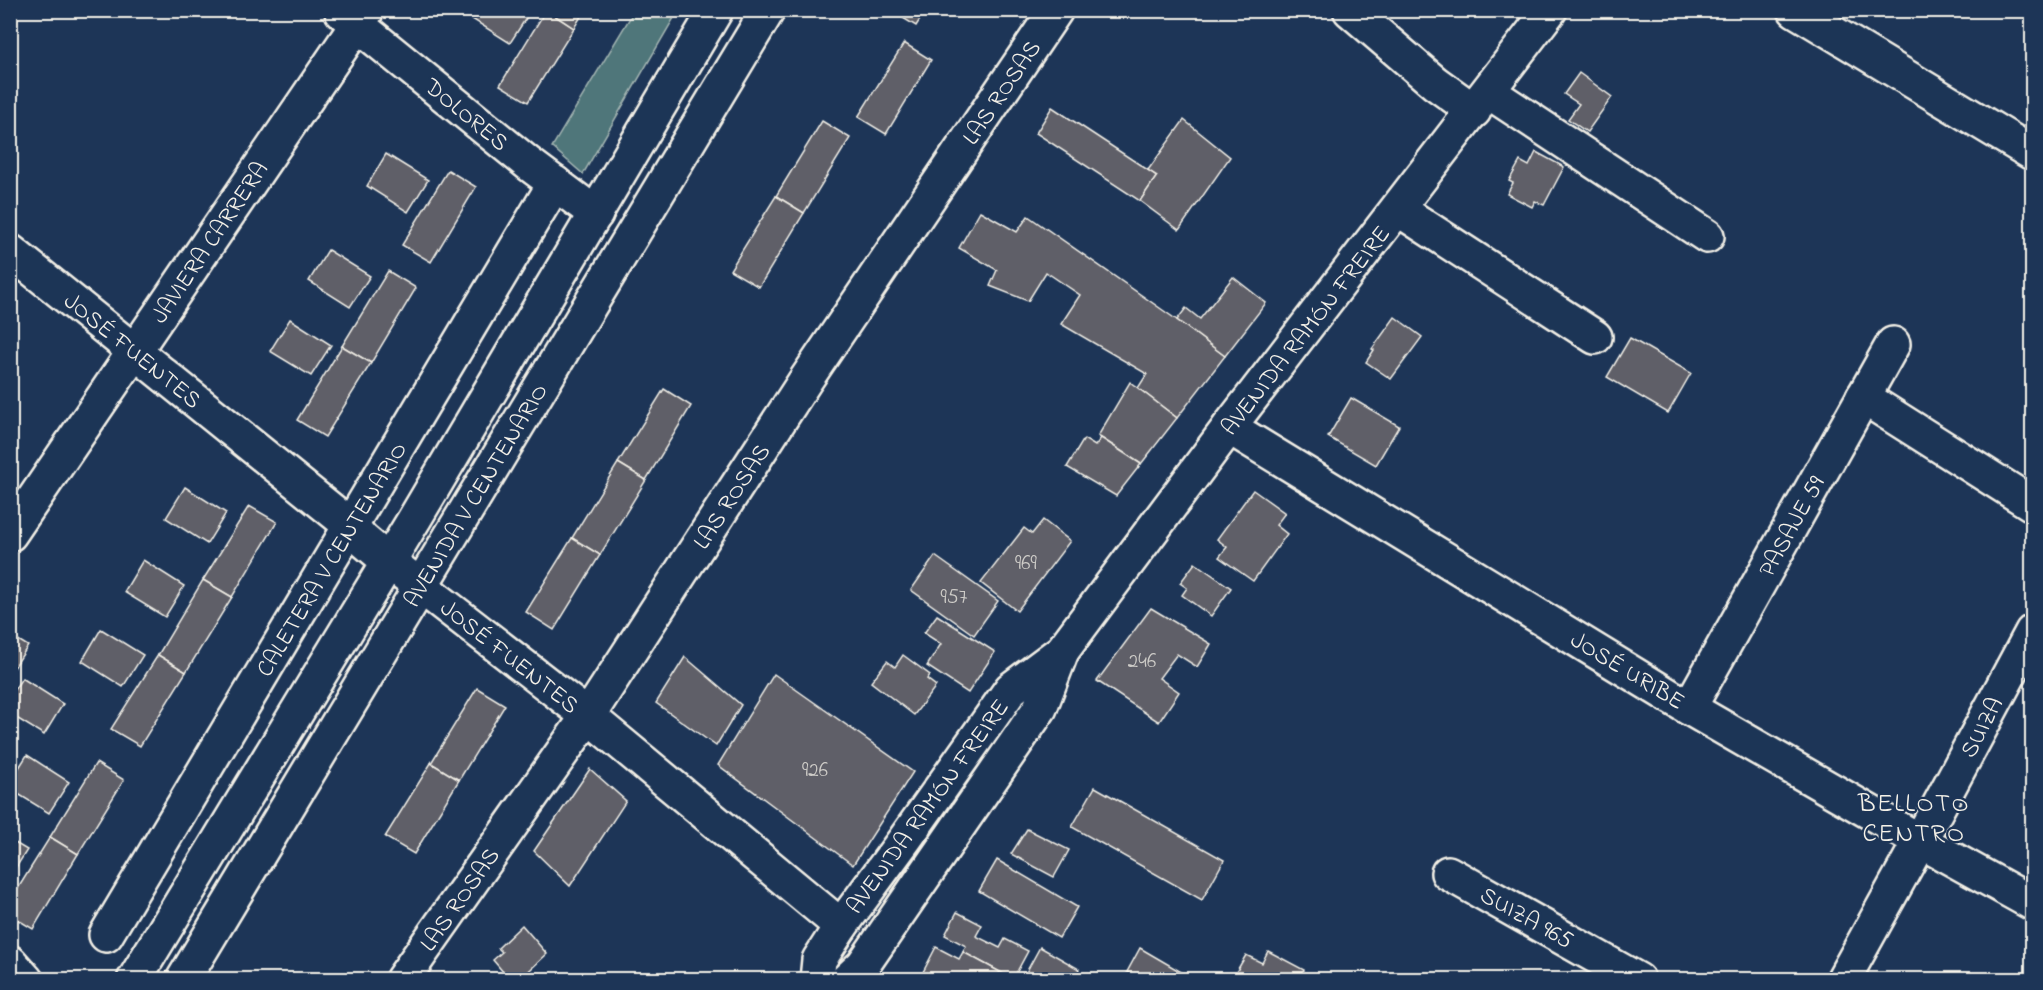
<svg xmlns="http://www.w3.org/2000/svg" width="2043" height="990" viewBox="0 0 2043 990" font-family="'Indie Flower',sans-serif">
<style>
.green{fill:#4f767a;stroke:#a2b4b1;stroke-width:1.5}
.building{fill:#5e5e68;stroke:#f4f1e8;stroke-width:1.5}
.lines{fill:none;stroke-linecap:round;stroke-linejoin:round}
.minor-casing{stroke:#f4f1e8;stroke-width:38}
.major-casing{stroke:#f4f1e8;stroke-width:38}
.minor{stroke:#1d3557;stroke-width:33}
.major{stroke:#1d3557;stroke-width:33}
.labels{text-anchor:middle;stroke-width:4.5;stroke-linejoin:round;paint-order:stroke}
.number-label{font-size:21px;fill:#ceccc8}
.street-label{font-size:24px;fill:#f4f1e8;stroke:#1d3557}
.neighbourhood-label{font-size:26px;letter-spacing:1.5px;fill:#f4f1e8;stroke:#1d3557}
</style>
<rect width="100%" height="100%" fill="#1d3557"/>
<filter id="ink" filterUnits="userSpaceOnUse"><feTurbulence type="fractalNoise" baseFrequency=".0167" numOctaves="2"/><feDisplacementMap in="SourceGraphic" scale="12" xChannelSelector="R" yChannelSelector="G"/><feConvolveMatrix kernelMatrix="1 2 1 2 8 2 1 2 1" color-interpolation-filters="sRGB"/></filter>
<g filter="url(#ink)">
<polygon class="green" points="634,11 678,11 583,174 552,147"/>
<g class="building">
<polygon points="473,10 528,10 530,12 510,43 469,17"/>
<polygon points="546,10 574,28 528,102 500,85"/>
<polygon points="547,10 585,10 574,28"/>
<polygon points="890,10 926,10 916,26"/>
<polygon points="904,43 931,60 886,134 858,117"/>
<polygon points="1579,73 1612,97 1587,132 1568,119 1579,104 1564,94"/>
<polygon points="1052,107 1157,176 1140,201 1036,133"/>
<polygon points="1184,120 1230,157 1179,230 1140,201 1157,176 1148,170"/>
<polygon points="822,121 850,138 804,213 776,196"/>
<polygon points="1536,152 1564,167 1544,205 1535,201 1532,207 1507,194 1513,183 1509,181 1520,161 1529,166"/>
<polygon points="386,154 428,180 408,212 367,186"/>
<polygon points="448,170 476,187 431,262 402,245"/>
<polygon points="776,196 804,213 759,287 730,270"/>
<polygon points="980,211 1017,232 1028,216 1177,320 1225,356 1177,418 1138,388 1147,374 1061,324 1080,295 1046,272 1028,301 990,286 997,270 959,248"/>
<polygon points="328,250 370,276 350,307 309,281"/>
<polygon points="388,271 416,288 371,363 342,346"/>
<polygon points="1233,277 1266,303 1225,356 1177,320 1186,308 1200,319"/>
<polygon points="1395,317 1422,337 1391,379 1366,362 1374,350 1372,349"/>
<polygon points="290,319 331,345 311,376 270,351"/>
<polygon points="1630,338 1691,373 1668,413 1607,377"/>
<polygon points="342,346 371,363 325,437 297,420"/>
<polygon points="1130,382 1177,418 1141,464 1098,436"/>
<polygon points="664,389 691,406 646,480 618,463"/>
<polygon points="1351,398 1399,426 1376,465 1328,437"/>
<polygon points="1101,438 1141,464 1116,496 1067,467 1084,439 1095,446"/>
<polygon points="618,463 646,480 600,555 572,538"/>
<polygon points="185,487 226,513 207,544 166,518"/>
<polygon points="1253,490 1285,513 1276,525 1287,534 1253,581 1219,557 1227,547 1217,539"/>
<polygon points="249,506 277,522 232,597 203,580"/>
<polygon points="1043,520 1070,541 1017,611 981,583 1024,528 1032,534"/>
<polygon points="572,538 600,555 554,630 526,612"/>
<polygon points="935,556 998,601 974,635 911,590"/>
<polygon points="143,560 184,586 165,617 124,592"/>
<polygon points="1195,563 1231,588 1211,616 1182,595 1187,588 1180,583"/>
<polygon points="203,580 232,597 186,672 158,655"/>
<polygon points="1151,608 1211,644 1197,667 1177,654 1159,678 1179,692 1159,722 1097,681"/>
<polygon points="937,615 995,652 968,693 927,666 941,644 924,633"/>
<polygon points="101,629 143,655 123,687 82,661"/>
<polygon points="10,635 28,646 10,674"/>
<polygon points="158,655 186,672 140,746 111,729"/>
<polygon points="903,655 930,675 927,679 936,686 914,715 871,682 887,661 895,667"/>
<polygon points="685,657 741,705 716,746 656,703"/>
<polygon points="774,674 913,772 853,865 718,765"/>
<polygon points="22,678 63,704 44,735 10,714 10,696"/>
<polygon points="477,688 505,705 459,780 431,763"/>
<polygon points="27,755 69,782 49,813 10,789 10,782"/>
<polygon points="96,763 124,780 78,854 50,837"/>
<polygon points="431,763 459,780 414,854 385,837"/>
<polygon points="590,769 626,801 570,886 534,851"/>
<polygon points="1095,787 1224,860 1202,900 1072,827"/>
<polygon points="1027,829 1069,850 1054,877 1011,854"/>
<polygon points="50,837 78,854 33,929 10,915 10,901"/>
<polygon points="10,840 27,850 10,877"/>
<polygon points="997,860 1077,907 1059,938 979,891"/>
<polygon points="957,912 982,925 976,936 1000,948 1005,939 1028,951 1013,979 963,952 966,946 945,935"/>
<polygon points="522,925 547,954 519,980 510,980 493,960 502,952 498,948"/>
<polygon points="936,947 959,959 963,952 1000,972 995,980 932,980 922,974"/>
<polygon points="1040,947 1079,969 1074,980 1022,980"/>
<polygon points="1140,948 1195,980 1141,980 1127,972"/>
<polygon points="1268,951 1304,970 1299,980 1245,980 1235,974 1246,955 1262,963"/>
</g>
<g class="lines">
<defs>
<g id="minor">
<polyline points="1350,10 1435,83 1474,111"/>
<polyline points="1795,10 2032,153"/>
<polyline points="342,12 529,164 596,214"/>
<polyline points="1489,92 1707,236"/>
<polyline points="1398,209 1595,337"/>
<polyline points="10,251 351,526 362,539 388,561 588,716 841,926"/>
<polyline points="1863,397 2032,504"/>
<polyline points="1229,427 1689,708 1920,841 2032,903"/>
<polyline points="10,534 367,10"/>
<polyline points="1689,708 1893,344"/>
<polyline points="1448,873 1638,980"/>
<polyline points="106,935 555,183"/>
<polyline points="10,962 26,980"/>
<polyline points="402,980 588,716 805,381 1056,10"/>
<polyline points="1843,980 1920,841 2032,632"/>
</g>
<g id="major">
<polyline points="134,980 415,518 716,10"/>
<polyline points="183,980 768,10"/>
<polyline points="817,980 819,960 841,926 905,839 1011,689 1062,651 1229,427 1550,10"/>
<polyline points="847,980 863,965 1040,708 1062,651"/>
</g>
</defs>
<use href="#minor" class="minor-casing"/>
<use href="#major" class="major-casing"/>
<use href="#minor" class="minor"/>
<use href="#major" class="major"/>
</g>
</g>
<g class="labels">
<g class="number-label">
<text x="1026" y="569">969</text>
<text x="954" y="603">957</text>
<text x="1142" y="667">246</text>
<text x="815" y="776">926</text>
</g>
<g class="street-label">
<text transform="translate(1001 92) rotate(-56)" y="8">LAS ROSAS</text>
<text transform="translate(467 114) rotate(39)" y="8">DOLORES</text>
<text transform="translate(209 242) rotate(-56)" y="8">JAVIERA CARRERA</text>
<text transform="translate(1305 330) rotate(-52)" y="8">AVENIDA RAMÓN FREIRE</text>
<text transform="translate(133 350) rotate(39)" y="8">JOSÉ FUENTES</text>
<text transform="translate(475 495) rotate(-59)" y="8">AVENIDA V CENTENARIO</text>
<text transform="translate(731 496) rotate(-57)" y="8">LAS ROSAS</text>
<text transform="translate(1791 526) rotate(-61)" y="8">PASAJE 59</text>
<text transform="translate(331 559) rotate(-59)" y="8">CALETERA V CENTENARIO</text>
<text transform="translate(510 656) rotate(38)" y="8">JOSÉ FUENTES</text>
<text transform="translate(1628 670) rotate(31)" y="8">JOSÉ URIBE</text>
<text transform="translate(1981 727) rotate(-62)" y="8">SUIZA</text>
<text transform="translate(927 806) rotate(-54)" y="8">AVENIDA RAMÓN FREIRE</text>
<text transform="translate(459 899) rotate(-55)" y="8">LAS ROSAS</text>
<text transform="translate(1527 917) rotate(29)" y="8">SUIZA 965</text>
</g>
<g class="neighbourhood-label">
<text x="1914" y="811">BELLOTO<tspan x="1914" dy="30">CENTRO</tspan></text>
</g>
</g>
<rect width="2043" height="990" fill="none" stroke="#1d3557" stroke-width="36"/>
<rect x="18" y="18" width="2007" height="954" fill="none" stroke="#f4f1e8" stroke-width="2" filter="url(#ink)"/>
</svg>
